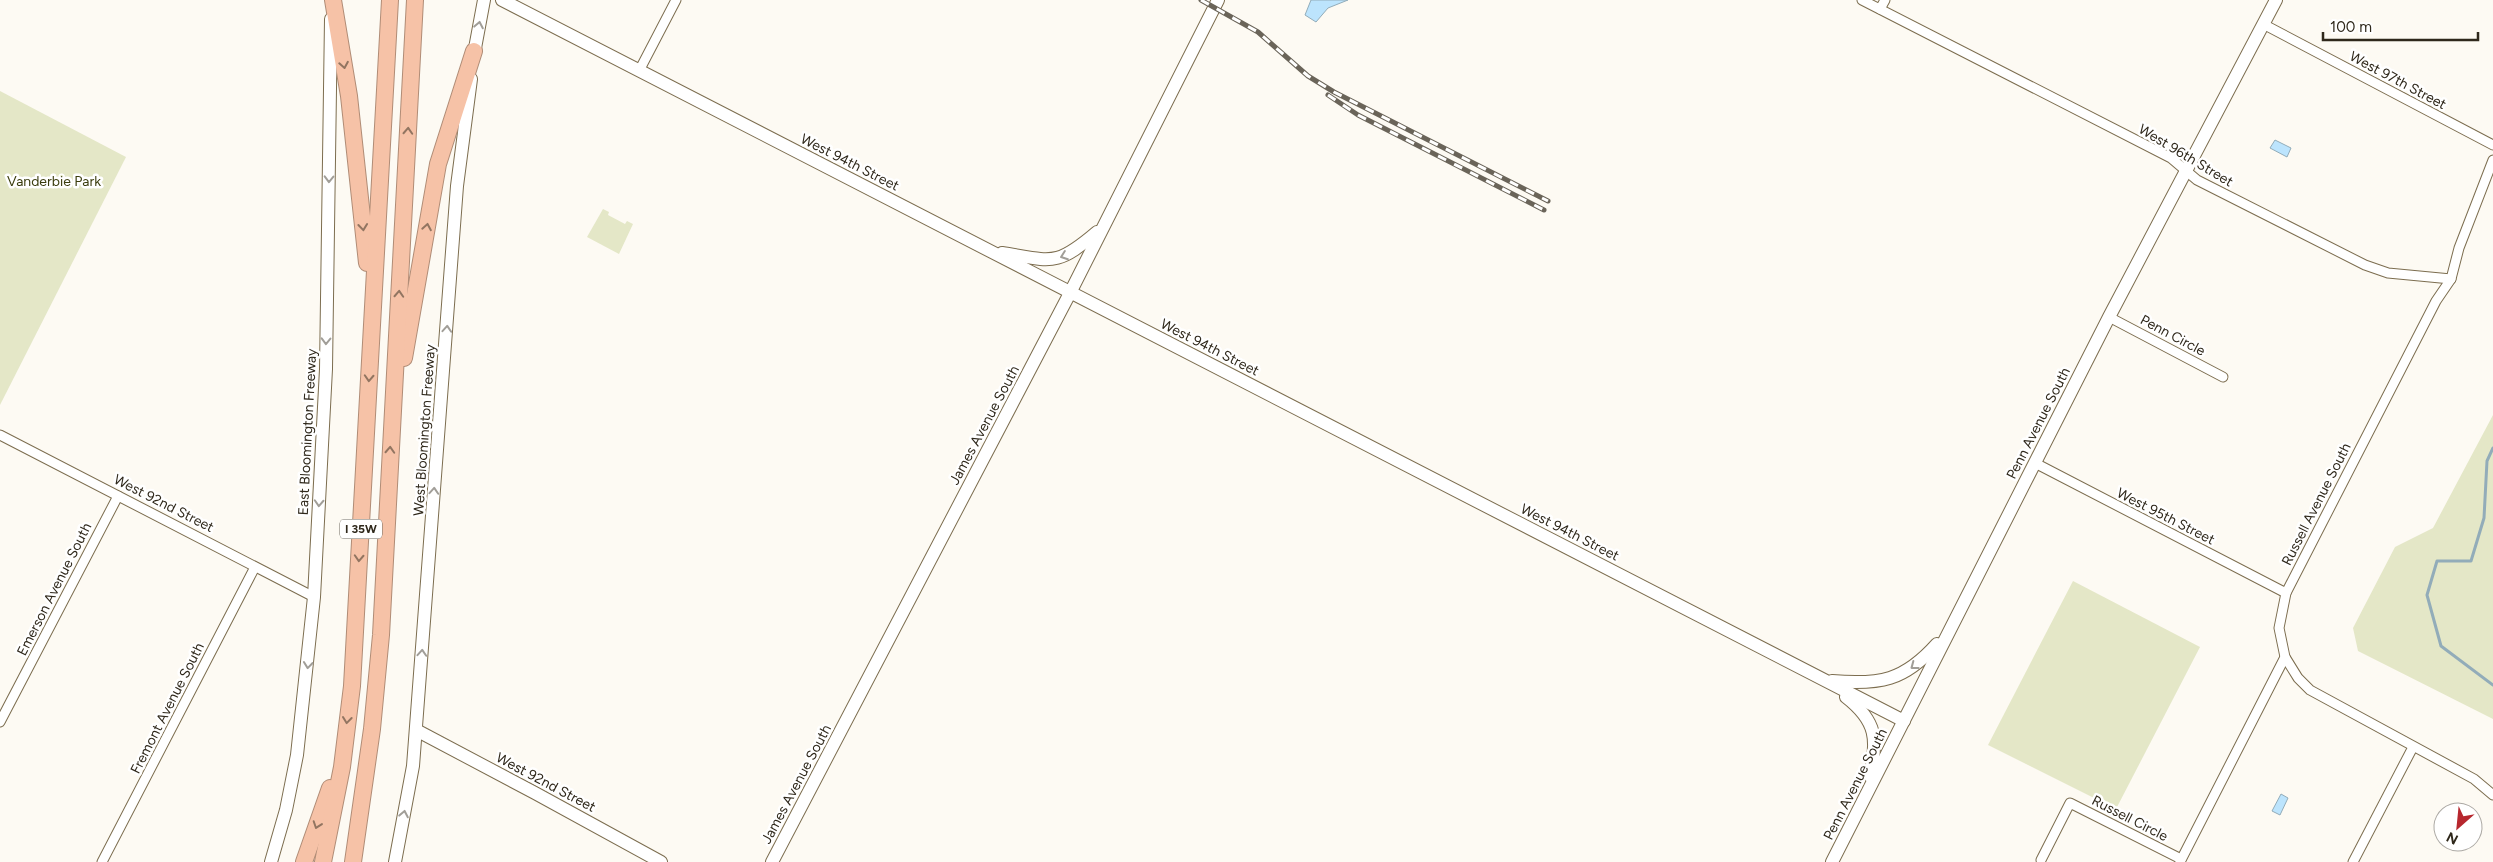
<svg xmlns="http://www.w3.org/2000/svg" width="2493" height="862" viewBox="0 0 2493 862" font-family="Figtree,sans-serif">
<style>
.green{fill:#e4e7c7}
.water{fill:#bce4fd;stroke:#92acb9}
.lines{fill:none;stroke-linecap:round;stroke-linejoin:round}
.stream{stroke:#92acb9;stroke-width:3}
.street-casing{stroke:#7c6d4f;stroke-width:11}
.secondary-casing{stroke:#7c6d4f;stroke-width:14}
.highway-casing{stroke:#b08c76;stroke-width:18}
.street{stroke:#fff;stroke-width:9}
.secondary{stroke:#fff;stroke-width:12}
.highway{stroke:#f6c2a7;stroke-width:16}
.rail-casing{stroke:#6a6459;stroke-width:5}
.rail{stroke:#fff;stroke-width:3;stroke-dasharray:9;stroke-linecap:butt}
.oneway{stroke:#a19e98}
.oneway2{stroke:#927561}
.labels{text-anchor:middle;stroke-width:5;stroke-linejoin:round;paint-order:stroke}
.shield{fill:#fff;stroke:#6d685f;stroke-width:1}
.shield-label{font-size:12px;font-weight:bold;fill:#2f281b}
.street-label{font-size:14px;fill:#2f281b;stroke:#fff}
.park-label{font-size:14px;fill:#3b3d0e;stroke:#fff}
</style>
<rect width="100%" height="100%" fill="#fdfaf3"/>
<g class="green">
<polygon points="0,91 126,157 0,405"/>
<polygon points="603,209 609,212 608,215 625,224 627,221 633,224 619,254 587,237"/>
<polygon points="2493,415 2493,719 2358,651 2353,628 2395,547 2433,528"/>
<polygon points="2073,581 2200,647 2116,809 1988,745"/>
</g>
<g class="water">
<polygon points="1311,0 1348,0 1328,8 1316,22 1305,15"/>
<polygon points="2275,140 2291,148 2287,157 2270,148"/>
<polygon points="2281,794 2288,798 2280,815 2272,811"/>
</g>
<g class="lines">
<polyline class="stream" points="2493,448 2487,461 2484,518 2471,561 2437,561 2427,595 2441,646 2493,685"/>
<defs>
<g id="street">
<polyline points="1862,0 2171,158 2197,180 2365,265 2388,273 2451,279"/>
<polyline points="1880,9 1885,0"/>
<polyline points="2263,24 2493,145"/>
<polyline points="639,71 676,0"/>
<polyline points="2109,317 2223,377"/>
<polyline points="0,435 314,597"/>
<polyline points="2035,463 2286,593"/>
<polyline points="2285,657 2298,678 2310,690 2474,779 2493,795"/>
<polyline points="0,722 118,496"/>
<polyline points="2041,860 2070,803 2181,859"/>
<polyline points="102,862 255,567"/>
<polyline points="2180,862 2285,657 2279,628 2286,593 2436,301 2451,279 2459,248 2493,160"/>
<polyline points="2353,862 2413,747"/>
</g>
<g id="secondary">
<polyline points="502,0 1904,721"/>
<polyline points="473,59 484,0"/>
<path d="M1002,253C1053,261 1056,267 1097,232"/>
<path d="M1832,681C1880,685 1904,681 1937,644"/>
<path d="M1846,697C1877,721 1878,740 1870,776"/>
<polyline points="416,730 535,793 661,862"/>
<polyline points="271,862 286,810 297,755 314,597 326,369 331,19"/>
<polyline points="395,862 413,766 457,186 471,79"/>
<polyline points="772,862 1070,293 1218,0"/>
<polyline points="1832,862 2109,317 2276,0"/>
</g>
<g id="highway">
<polyline points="333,0 349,96 367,263"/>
<polyline points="404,358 438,164 474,51"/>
<polyline points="304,862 330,788"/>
<polyline points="323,862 342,767 352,686 390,0"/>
<polyline points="353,862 372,729 381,635 415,0"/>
</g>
</defs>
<use href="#street" class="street-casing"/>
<use href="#secondary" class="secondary-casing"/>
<use href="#highway" class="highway-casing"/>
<use href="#street" class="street"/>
<use href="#secondary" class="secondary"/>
<use href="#highway" class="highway"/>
<defs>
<g id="rail">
<polyline points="1201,0 1258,32 1308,76 1334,92 1548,201"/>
<polyline points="1328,95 1358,115 1544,210"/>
</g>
</defs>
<use href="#rail" class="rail-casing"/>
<use href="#rail" class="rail"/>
</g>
<defs><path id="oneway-chevron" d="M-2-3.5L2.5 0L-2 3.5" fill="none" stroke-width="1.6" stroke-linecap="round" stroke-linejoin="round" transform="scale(1.25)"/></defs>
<g class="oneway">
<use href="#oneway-chevron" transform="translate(479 25) rotate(-79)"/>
<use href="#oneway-chevron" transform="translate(329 179) rotate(91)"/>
<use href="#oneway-chevron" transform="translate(1064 256) rotate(160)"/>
<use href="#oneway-chevron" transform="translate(447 329) rotate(-86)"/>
<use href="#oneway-chevron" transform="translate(326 341) rotate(91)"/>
<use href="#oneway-chevron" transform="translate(434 491) rotate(-86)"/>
<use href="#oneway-chevron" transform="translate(319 503) rotate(93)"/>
<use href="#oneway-chevron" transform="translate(422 653) rotate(-86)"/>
<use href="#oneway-chevron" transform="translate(308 665) rotate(96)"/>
<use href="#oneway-chevron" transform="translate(1914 666) rotate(143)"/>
<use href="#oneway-chevron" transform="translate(404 814) rotate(-79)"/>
</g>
<g class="oneway2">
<use href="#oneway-chevron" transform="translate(344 65) rotate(80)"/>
<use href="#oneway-chevron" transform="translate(408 131) rotate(-87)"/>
<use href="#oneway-chevron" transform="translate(363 227) rotate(84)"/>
<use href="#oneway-chevron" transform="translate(427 227) rotate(-80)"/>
<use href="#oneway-chevron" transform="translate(399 294) rotate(-87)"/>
<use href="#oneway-chevron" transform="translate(369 378) rotate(93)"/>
<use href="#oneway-chevron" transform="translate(390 450) rotate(-87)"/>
<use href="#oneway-chevron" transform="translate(359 558) rotate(93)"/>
<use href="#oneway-chevron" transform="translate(347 720) rotate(97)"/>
<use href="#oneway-chevron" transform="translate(317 825) rotate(109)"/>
</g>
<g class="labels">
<rect class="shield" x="340" y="519.5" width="42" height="19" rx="4"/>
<g class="shield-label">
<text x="361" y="533">I 35W</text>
</g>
<g class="street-label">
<text transform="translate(2398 80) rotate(28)" y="5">West 97th Street</text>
<text transform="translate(2186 155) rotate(31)" y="5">West 96th Street</text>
<text transform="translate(850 162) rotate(27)" y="5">West 94th Street</text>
<text transform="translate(2173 335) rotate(28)" y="5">Penn Circle</text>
<text transform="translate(1210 347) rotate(27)" y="5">West 94th Street</text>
<text transform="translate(2038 423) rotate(-63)" y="5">Penn Avenue South</text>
<text transform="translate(984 425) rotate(-62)" y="5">James Avenue South</text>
<text transform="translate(424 430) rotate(-86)" y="5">West Bloomington Freeway</text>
<text transform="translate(307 432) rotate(-87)" y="5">East Bloomington Freeway</text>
<text transform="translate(164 503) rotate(27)" y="5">West 92nd Street</text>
<text transform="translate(2316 504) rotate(-63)" y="5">Russell Avenue South</text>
<text transform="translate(2166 516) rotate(27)" y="5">West 95th Street</text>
<text transform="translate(1570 532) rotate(27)" y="5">West 94th Street</text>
<text transform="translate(54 589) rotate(-63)" y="5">Emerson Avenue South</text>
<text transform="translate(167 708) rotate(-63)" y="5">Fremont Avenue South</text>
<text transform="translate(546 782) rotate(28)" y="5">West 92nd Street</text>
<text transform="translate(796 784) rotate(-62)" y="5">James Avenue South</text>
<text transform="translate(1855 784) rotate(-63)" y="5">Penn Avenue South</text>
<text transform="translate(2130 818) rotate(27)" y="5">Russell Circle</text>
</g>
<g class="park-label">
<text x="54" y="186">Vanderbie Park</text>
</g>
</g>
<g transform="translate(2458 827) rotate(207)"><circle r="24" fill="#ffffff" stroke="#aca9a4"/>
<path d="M0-4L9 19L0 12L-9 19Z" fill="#b7272e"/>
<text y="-8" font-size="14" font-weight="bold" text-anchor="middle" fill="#2f281b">N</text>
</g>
<path d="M2323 32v8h155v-8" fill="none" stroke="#2f281b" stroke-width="2.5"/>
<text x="2330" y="32" font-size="15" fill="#2f281b" stroke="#ffffff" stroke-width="4" paint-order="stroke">100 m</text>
</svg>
